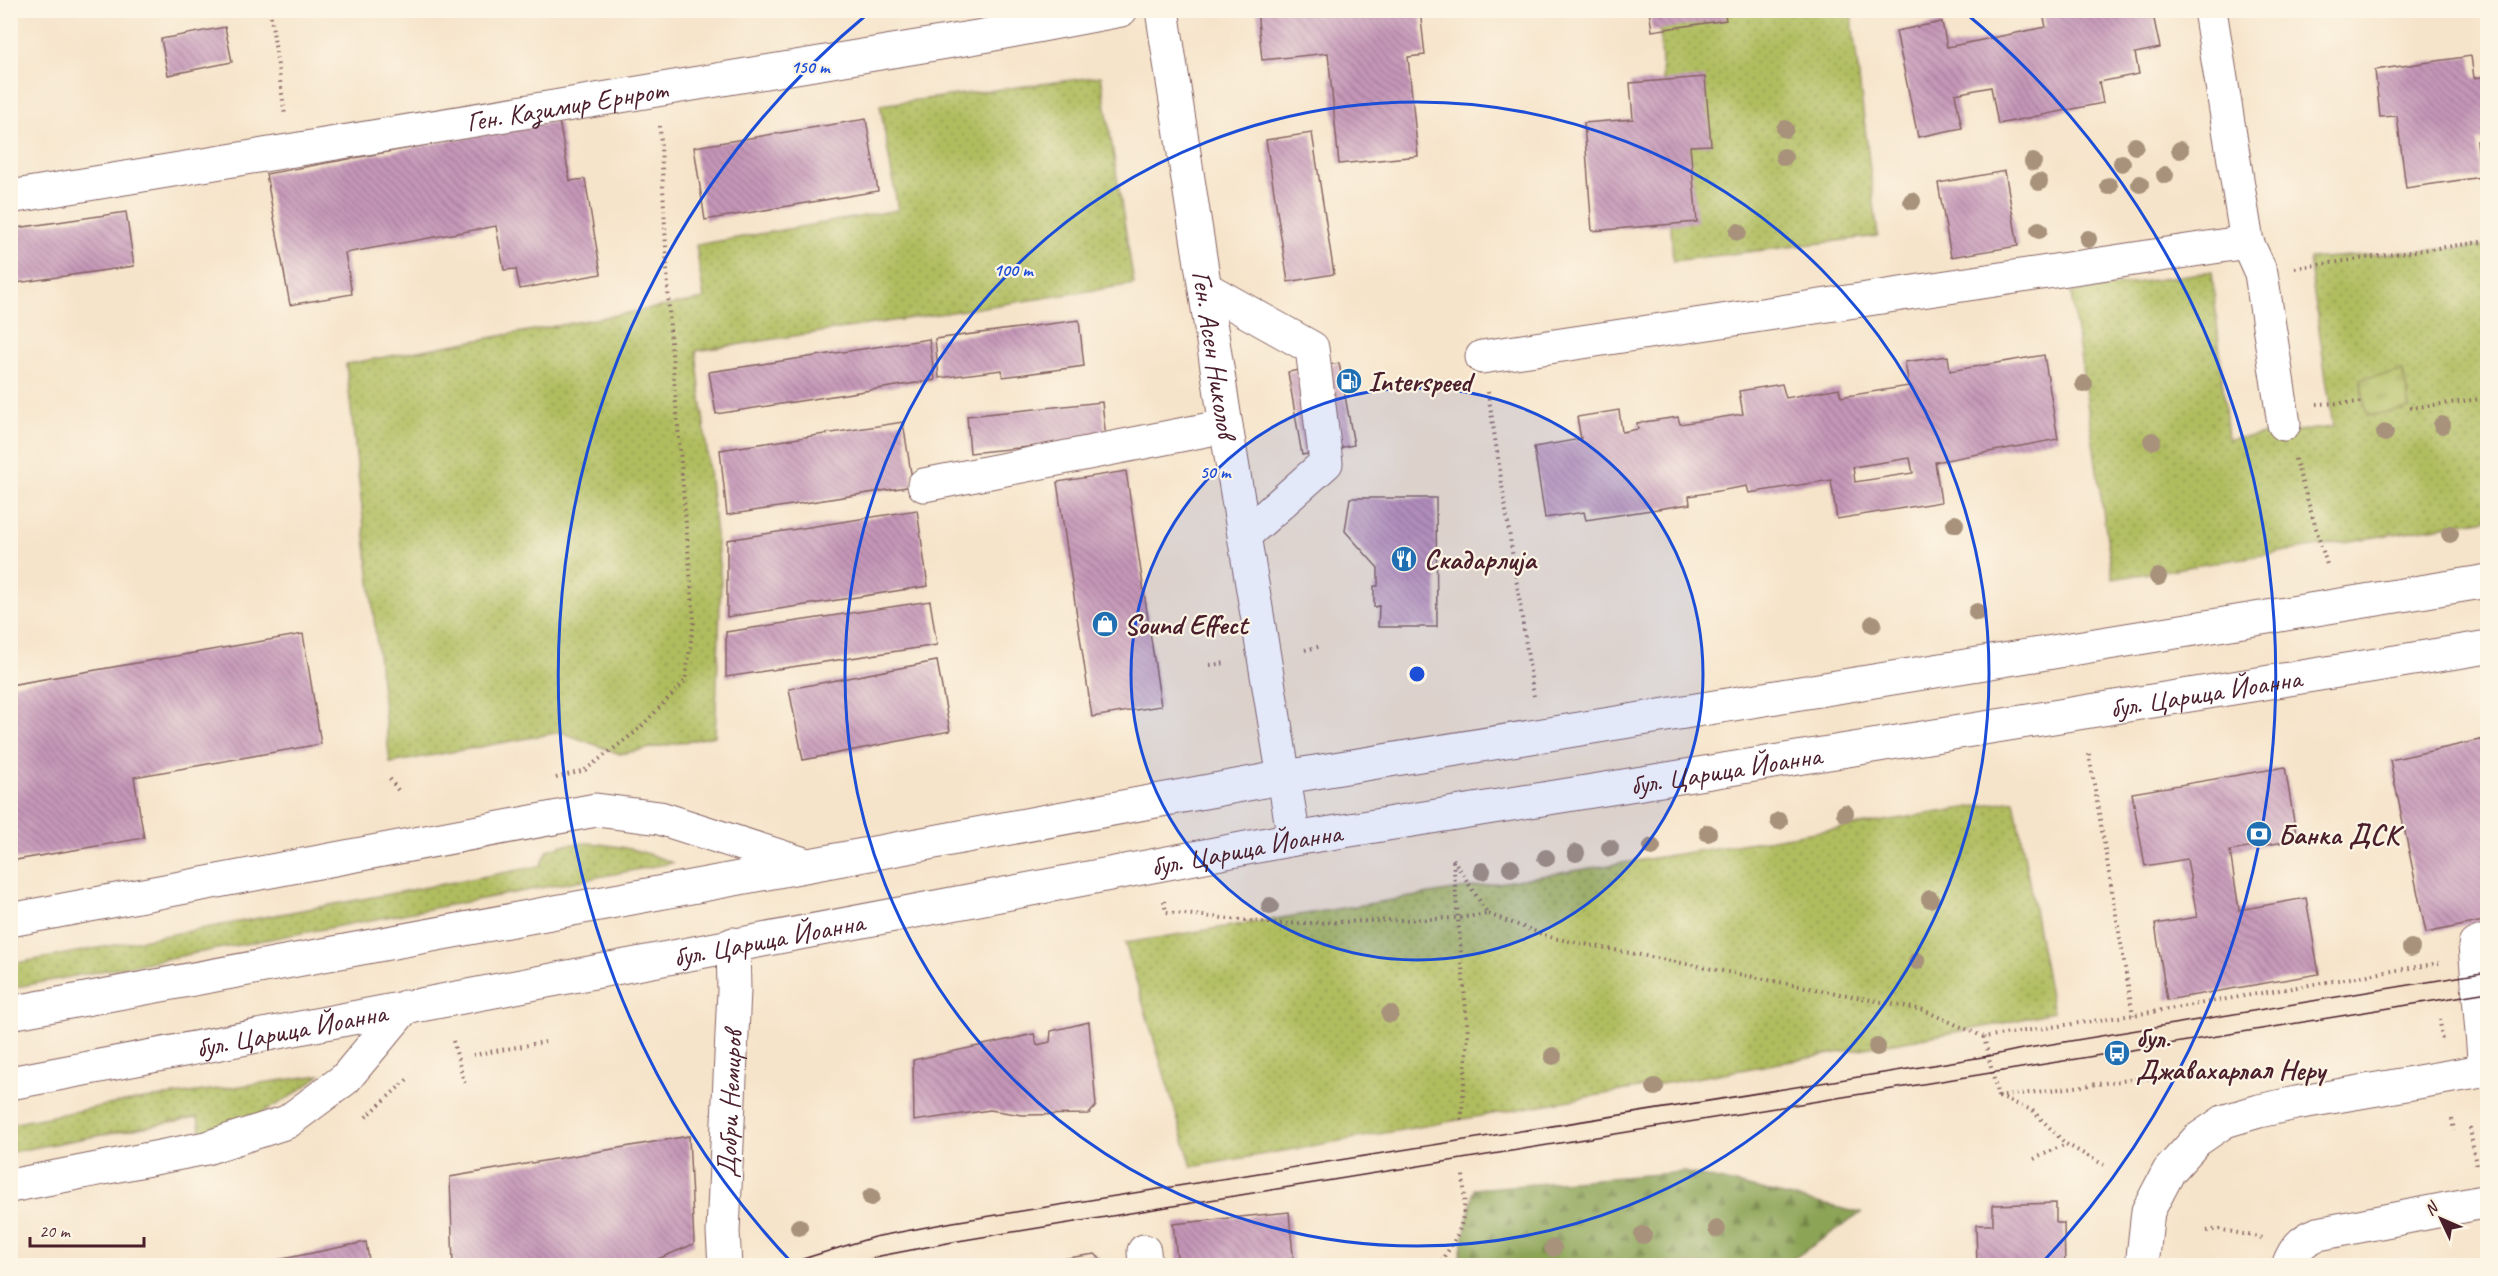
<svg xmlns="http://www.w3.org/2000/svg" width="2498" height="1276" viewBox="0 0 2498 1276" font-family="Caveat,sans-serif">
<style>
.grass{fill:url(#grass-dots);stroke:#7d6e45;stroke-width:1.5}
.forest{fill:url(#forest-firs);stroke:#6b6240;stroke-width:1.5}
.park{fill:url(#park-tufts);stroke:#7d6e45;stroke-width:1.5}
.building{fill:url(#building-back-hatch);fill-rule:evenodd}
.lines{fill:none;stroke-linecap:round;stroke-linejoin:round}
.minor-casing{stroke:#866463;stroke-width:35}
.major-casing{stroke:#866463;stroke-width:35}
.path{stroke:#866463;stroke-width:4;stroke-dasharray:1.5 4.5;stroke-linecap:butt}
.minor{stroke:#fff;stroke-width:33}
.major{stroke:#fff;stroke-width:33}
.tram{stroke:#4a1f2b;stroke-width:1.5}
.tree{fill:#a8927b}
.ring{fill:none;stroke:#1d4ed8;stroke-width:3}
.labels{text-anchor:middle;stroke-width:4.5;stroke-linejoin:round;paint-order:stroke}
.street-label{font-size:28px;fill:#4a1f2b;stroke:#fcf5e5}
.poi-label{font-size:28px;font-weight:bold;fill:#4a1f2b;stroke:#fcf5e5;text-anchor:start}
.centre{fill:#1d4ed8;stroke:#fcf5e5;stroke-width:3}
.ring-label{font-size:18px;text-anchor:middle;font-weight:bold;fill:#1d4ed8;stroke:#fcf5e5;stroke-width:4.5;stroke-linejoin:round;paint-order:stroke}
</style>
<defs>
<pattern id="grass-dots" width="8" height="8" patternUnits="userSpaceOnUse" patternTransform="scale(1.5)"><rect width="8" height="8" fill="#b0bd5f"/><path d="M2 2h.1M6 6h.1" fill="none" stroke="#91994f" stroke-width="1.8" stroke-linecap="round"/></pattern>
<pattern id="forest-firs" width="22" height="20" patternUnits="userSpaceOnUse" patternTransform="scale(1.5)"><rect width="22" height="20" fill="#8ca456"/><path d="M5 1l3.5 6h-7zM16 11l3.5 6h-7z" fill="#748547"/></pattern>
<pattern id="park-tufts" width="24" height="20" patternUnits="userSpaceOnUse" patternTransform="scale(1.5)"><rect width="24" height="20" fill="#b0bd5f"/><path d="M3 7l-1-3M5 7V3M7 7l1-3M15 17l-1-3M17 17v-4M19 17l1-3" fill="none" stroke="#91994f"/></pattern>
<pattern id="building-back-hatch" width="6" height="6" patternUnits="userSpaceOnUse" patternTransform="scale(1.5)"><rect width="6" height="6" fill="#c596b8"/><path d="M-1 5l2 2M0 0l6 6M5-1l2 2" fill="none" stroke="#a27a96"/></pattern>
</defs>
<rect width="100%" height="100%" fill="#fcf5e5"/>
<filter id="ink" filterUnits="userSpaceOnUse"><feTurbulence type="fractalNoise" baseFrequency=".0167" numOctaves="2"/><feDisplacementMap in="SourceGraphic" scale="12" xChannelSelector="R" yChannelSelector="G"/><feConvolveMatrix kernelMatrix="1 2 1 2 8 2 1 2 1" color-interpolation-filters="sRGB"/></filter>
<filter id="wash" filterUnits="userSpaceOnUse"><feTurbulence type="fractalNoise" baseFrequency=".008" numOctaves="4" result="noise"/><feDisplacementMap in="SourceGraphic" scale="24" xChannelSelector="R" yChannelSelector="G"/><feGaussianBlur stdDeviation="1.35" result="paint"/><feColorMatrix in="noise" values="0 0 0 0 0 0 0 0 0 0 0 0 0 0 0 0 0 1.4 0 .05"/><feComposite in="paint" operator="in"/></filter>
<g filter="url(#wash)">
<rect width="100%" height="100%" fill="#f6e4ca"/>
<g class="grass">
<polygon points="1659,11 1851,11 1878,236 1673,261"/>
<polygon points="1101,76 1134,284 696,351 721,581 715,736 620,754 561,732 390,763 346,364 704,299 696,245 898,210 880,105"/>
<polygon points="2487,246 2487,519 2113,579 2071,293 2212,271 2228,439 2333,427 2309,259"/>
<polygon points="2014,800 2053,1012 1995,1025 1192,1167 1125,943"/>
<path d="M587,843C618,845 644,850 672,863L11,988V964L540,866L548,850L562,845Z"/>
<path d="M320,1075C285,1105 244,1121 202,1139L198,1117L11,1152V1124L123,1102Z"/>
</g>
<polygon class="forest" points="1684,1172 1861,1213 1784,1265 1458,1265 1474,1189"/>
<polygon class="park" points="2403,371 2410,408 2367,416 2360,379"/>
<g id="blocks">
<g class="building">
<polygon points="1257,10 1420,10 1425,55 1408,57 1418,156 1339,164 1328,53 1262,60"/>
<polygon points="1649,10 1724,10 1726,20 1652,31"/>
<polygon points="2042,10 2152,10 2160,48 2135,53 2139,74 2099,82 2103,103 1998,124 1991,87 1955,94 1962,128 1918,137 1896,31 1942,22 1947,47 2046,27"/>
<polygon points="225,27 232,62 168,75 161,39"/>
<polygon points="2471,56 2474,78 2488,76 2488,140 2477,141 2481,177 2406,188 2397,116 2380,117 2375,70"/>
<polygon points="1705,77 1711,145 1690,146 1697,222 1592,231 1584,123 1633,119 1630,83"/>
<polygon points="866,119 878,191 705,220 694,147"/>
<polygon points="559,121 570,181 585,179 601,274 520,289 516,269 504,270 496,226 345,253 352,294 290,305 266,174"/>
<polygon points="1312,133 1334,274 1288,282 1266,140"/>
<polygon points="2005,171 2018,246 1951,257 1938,183"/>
<polygon points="126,212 134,266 10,284 10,229"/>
<polygon points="1079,320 1084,366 1003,377 1002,370 939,378 935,339"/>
<polygon points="929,339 935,380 716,414 709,372"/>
<path d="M2044,355L2058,439L1935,462L1941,502L1837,519L1831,480L1749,493L1747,486L1689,496L1690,504L1586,520L1584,512L1545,518L1534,447L1581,439L1577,417L1619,410L1622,432L1638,429L1637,423L1678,417L1680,424L1743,414L1739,391L1782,384L1786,398L1839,388L1841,397L1909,386L1905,362L1948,356L1950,371ZM1910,458L1913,473L1855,482L1853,467Z"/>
<polygon points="1339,363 1354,445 1302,455 1288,372"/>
<polygon points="1102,402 1106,439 970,453 967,416"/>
<polygon points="903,422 913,486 727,515 720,450"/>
<polygon points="1126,471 1161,706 1092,717 1057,482"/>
<polygon points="1350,498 1436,498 1437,627 1378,627 1379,606 1374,607 1374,586 1378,586 1378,568 1345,531"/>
<polygon points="917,510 928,586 727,617 727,540"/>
<polygon points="930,601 937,645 726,677 726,632"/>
<polygon points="303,634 321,744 134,777 144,838 10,861 10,685"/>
<polygon points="937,661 950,731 803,760 789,689"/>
<polygon points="2485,739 2488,752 2488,920 2426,933 2390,760"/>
<polygon points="2285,767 2297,840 2230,851 2239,910 2306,898 2319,974 2167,1000 2155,924 2197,917 2187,859 2145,866 2132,793"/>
<polygon points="1089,1022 1096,1106 1089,1114 1022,1115 990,1110 914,1121 913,1060 1034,1034 1037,1045 1050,1042 1051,1031"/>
<polygon points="689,1136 694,1244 641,1266 453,1266 450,1177"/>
<polygon points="2056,1203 2056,1223 2064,1223 2065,1266 1977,1266 1976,1225 1993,1225 1993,1205"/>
<polygon points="1289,1212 1294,1266 1178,1266 1173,1224"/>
<polygon points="366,1242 370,1266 258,1266 258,1264"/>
<polygon points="1095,1254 1108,1266 1026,1266 1026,1264"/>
</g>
</g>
</g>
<g filter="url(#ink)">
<use href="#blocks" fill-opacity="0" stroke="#866463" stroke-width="1.5"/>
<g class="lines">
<defs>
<g id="minor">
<path id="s1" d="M1162,10L1226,426L1294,839"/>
<polyline points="2210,10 2247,242 2261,273 2284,424"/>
<path id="s2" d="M10,197L983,36L1121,10"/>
<polyline points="1205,288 1312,348 1326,463 1245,535"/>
<polyline points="1482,357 2247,242"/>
<polyline points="924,485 1226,426"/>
<polyline points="10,920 596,810 660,818 807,865"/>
<polyline points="2485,1071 2475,945 2488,940"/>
<polyline points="10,1186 206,1148 287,1122 345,1079 405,1007"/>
<polyline points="1144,1251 1145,1266"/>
<path id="s3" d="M725,1266L723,1232L734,990L733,944"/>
<polyline points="2142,1266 2148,1211 2169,1171 2197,1140 2225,1121 2259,1111 2296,1103 2488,1070"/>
<path d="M2288,1266C2294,1249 2302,1240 2318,1234L2488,1201"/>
</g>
<g id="major">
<polyline points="10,1013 1285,777 2488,581"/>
<path id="s4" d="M10,1083L1294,839L2488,647"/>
</g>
</defs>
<use href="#minor" class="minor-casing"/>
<use href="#major" class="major-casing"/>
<g class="path">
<polyline points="270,10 285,115"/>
<polyline points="2295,268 2488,241"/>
<polyline points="1488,392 1534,697"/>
<polyline points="2317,404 2364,402"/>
<polyline points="2410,408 2488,398"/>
<polyline points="2295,459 2328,568"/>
<polyline points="1305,650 1322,646"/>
<polyline points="1210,665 1227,663"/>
<polyline points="2089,754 2133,1015"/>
<polyline points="556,778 585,770 637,731 685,681 694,621 670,330 660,126"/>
<polyline points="390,779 400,793"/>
<polyline points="1453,859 1488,914 1553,938 1923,1010 1984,1037 2133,1015 2439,963"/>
<polyline points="1453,861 1468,1034 1461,1124"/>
<polyline points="1164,901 1166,912 1278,924 1458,918 1488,914"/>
<polyline points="2440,1019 2442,1041"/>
<polyline points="1984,1037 1998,1097"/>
<polyline points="453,1041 465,1085"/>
<polyline points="473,1055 545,1042"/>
<polyline points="1998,1097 2136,1079 2186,1077"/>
<polyline points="1999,1097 2032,1110 2066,1144 2104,1165"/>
<polyline points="366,1117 410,1077"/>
<polyline points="2452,1119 2454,1131"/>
<polyline points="2470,1128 2476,1166"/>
<polyline points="2034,1159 2066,1144"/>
<polyline points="2207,1231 2218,1229 2263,1238"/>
<path d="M1437,1266C1463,1232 1467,1218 1463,1175"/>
</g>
<use href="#minor" class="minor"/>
<use href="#major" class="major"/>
<g class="tram">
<polyline points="780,1266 874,1237 953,1222 1989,1056 2022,1049 2488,972"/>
<polyline points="850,1266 880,1256 958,1241 2488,992"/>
</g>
</g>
<g class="tree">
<circle cx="1785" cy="129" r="9"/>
<circle cx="2135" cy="146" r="9"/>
<circle cx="2180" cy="150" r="9"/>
<circle cx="1784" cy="157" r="9"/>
<circle cx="2033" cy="162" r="9"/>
<circle cx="2122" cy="163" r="9"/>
<circle cx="2165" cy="175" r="9"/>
<circle cx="2039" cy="182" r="9"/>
<circle cx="2140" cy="184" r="9"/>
<circle cx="2109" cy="186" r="9"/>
<circle cx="1912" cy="201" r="9"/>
<circle cx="2039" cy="230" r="9"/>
<circle cx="1738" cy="232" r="9"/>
<circle cx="2088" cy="239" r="9"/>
<circle cx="2084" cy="384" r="9"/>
<circle cx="2442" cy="425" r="9"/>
<circle cx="2385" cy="433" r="9"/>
<circle cx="2152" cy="441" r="9"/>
<circle cx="1955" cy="524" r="9"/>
<circle cx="2450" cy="534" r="9"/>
<circle cx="2158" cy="577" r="9"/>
<circle cx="1977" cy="612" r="9"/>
<circle cx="1873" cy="624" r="9"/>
<circle cx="1845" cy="813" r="9"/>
<circle cx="1779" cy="821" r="9"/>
<circle cx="1708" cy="833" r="9"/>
<circle cx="1652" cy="847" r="9"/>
<circle cx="1610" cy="848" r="9"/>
<circle cx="1576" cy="853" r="9"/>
<circle cx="1546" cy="858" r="9"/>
<circle cx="1511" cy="868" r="9"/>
<circle cx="1482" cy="871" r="9"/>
<circle cx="1930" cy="899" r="9"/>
<circle cx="1270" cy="906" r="9"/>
<circle cx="2411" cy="948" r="9"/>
<circle cx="1917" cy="961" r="9"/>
<circle cx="1390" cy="1014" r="9"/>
<circle cx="1877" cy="1047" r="9"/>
<circle cx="1553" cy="1056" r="9"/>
<circle cx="1655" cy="1087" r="9"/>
<circle cx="871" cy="1197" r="9"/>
<circle cx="799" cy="1227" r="9"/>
<circle cx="1717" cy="1229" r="9"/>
<circle cx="1643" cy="1235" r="9"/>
<circle cx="1553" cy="1248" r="9"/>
</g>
</g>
<circle cx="1417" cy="674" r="286" fill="#1d4ed8" fill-opacity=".12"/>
<g class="ring">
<circle cx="1417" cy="674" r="286"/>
<circle cx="1417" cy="674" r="572"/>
<path d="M794 1265A859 859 0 0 1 871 11M1963 11A859 859 0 0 1 2040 1265"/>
</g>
<defs>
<symbol id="fuel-disc" viewBox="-11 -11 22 22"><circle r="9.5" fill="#1f6fb2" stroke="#fcf5e5"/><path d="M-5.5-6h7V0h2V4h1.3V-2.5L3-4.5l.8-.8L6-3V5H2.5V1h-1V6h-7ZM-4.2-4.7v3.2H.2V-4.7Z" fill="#fff"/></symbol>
<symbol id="restaurant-disc" viewBox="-11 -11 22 22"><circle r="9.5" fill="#1f6fb2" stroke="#fcf5e5"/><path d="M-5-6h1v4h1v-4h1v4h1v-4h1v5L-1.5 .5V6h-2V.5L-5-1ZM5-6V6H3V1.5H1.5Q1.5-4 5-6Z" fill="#fff"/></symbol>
<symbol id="shop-disc" viewBox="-11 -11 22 22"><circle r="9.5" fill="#1f6fb2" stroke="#fcf5e5"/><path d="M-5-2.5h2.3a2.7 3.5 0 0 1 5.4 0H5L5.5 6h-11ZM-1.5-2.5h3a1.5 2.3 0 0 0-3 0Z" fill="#fff"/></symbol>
<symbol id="bank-disc" viewBox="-11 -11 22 22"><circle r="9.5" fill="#1f6fb2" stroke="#fcf5e5"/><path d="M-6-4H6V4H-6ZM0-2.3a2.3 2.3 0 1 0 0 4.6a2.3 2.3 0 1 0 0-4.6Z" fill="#fff"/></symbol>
<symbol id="bus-disc" viewBox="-11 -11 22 22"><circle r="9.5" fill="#1f6fb2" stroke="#fcf5e5"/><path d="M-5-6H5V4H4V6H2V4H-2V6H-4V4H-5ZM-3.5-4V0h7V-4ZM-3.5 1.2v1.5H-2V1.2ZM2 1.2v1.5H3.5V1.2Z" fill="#fff"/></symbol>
</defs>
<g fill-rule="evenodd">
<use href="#fuel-disc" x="1334" y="366" width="30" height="30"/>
<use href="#restaurant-disc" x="1389" y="544" width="30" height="30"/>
<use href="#shop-disc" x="1090" y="609" width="30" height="30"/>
<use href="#bank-disc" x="2244" y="819" width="30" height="30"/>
<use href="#bus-disc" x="2102" y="1038" width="30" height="30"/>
</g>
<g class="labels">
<g class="street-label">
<text dy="10" stroke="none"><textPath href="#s2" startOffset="564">Ген. Казимир Ернрот</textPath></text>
<text dy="10" stroke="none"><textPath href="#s1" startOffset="348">Ген. Асен Николов</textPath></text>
<text dy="10" stroke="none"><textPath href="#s4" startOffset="2230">бул. Царица Йоанна</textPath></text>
<text dy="10" stroke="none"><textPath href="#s4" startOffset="1744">бул. Царица Йоанна</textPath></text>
<text dy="10" stroke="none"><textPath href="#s4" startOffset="1258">бул. Царица Йоанна</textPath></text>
<text dy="10" stroke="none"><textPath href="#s4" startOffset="772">бул. Царица Йоанна</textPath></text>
<text dy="10" stroke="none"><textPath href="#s4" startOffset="286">бул. Царица Йоанна</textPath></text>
<text dy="10" stroke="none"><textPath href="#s3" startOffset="162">Добри Немиров</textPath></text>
</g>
<g class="poi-label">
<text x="1368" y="391">Interspeed</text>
<text x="1424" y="569">Скадарлиjа</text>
<text x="1124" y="634">Sound Effect</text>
<text x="2278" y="844">Банка ДСК</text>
<text x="2136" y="1047">бул.<tspan x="2136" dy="32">Джавахарлал Неру</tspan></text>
</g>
</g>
<circle cx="1417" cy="674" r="9" class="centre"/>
<g class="ring-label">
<text x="810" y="73">150 m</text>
<text x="1013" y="276">100 m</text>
<text x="1215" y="478">50 m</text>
</g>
<rect width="2498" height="1276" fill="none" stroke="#fcf5e5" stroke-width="36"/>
<g transform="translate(2441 1219) rotate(314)" stroke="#fcf5e5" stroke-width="4.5" paint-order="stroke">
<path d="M0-4.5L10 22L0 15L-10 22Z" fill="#4a1f2b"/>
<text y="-9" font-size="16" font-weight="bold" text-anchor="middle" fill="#4a1f2b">N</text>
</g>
<path d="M30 1237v9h114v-9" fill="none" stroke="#4a1f2b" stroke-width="3"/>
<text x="39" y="1237" font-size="18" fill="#4a1f2b" stroke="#fcf5e5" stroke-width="4.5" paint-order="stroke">20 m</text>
</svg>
